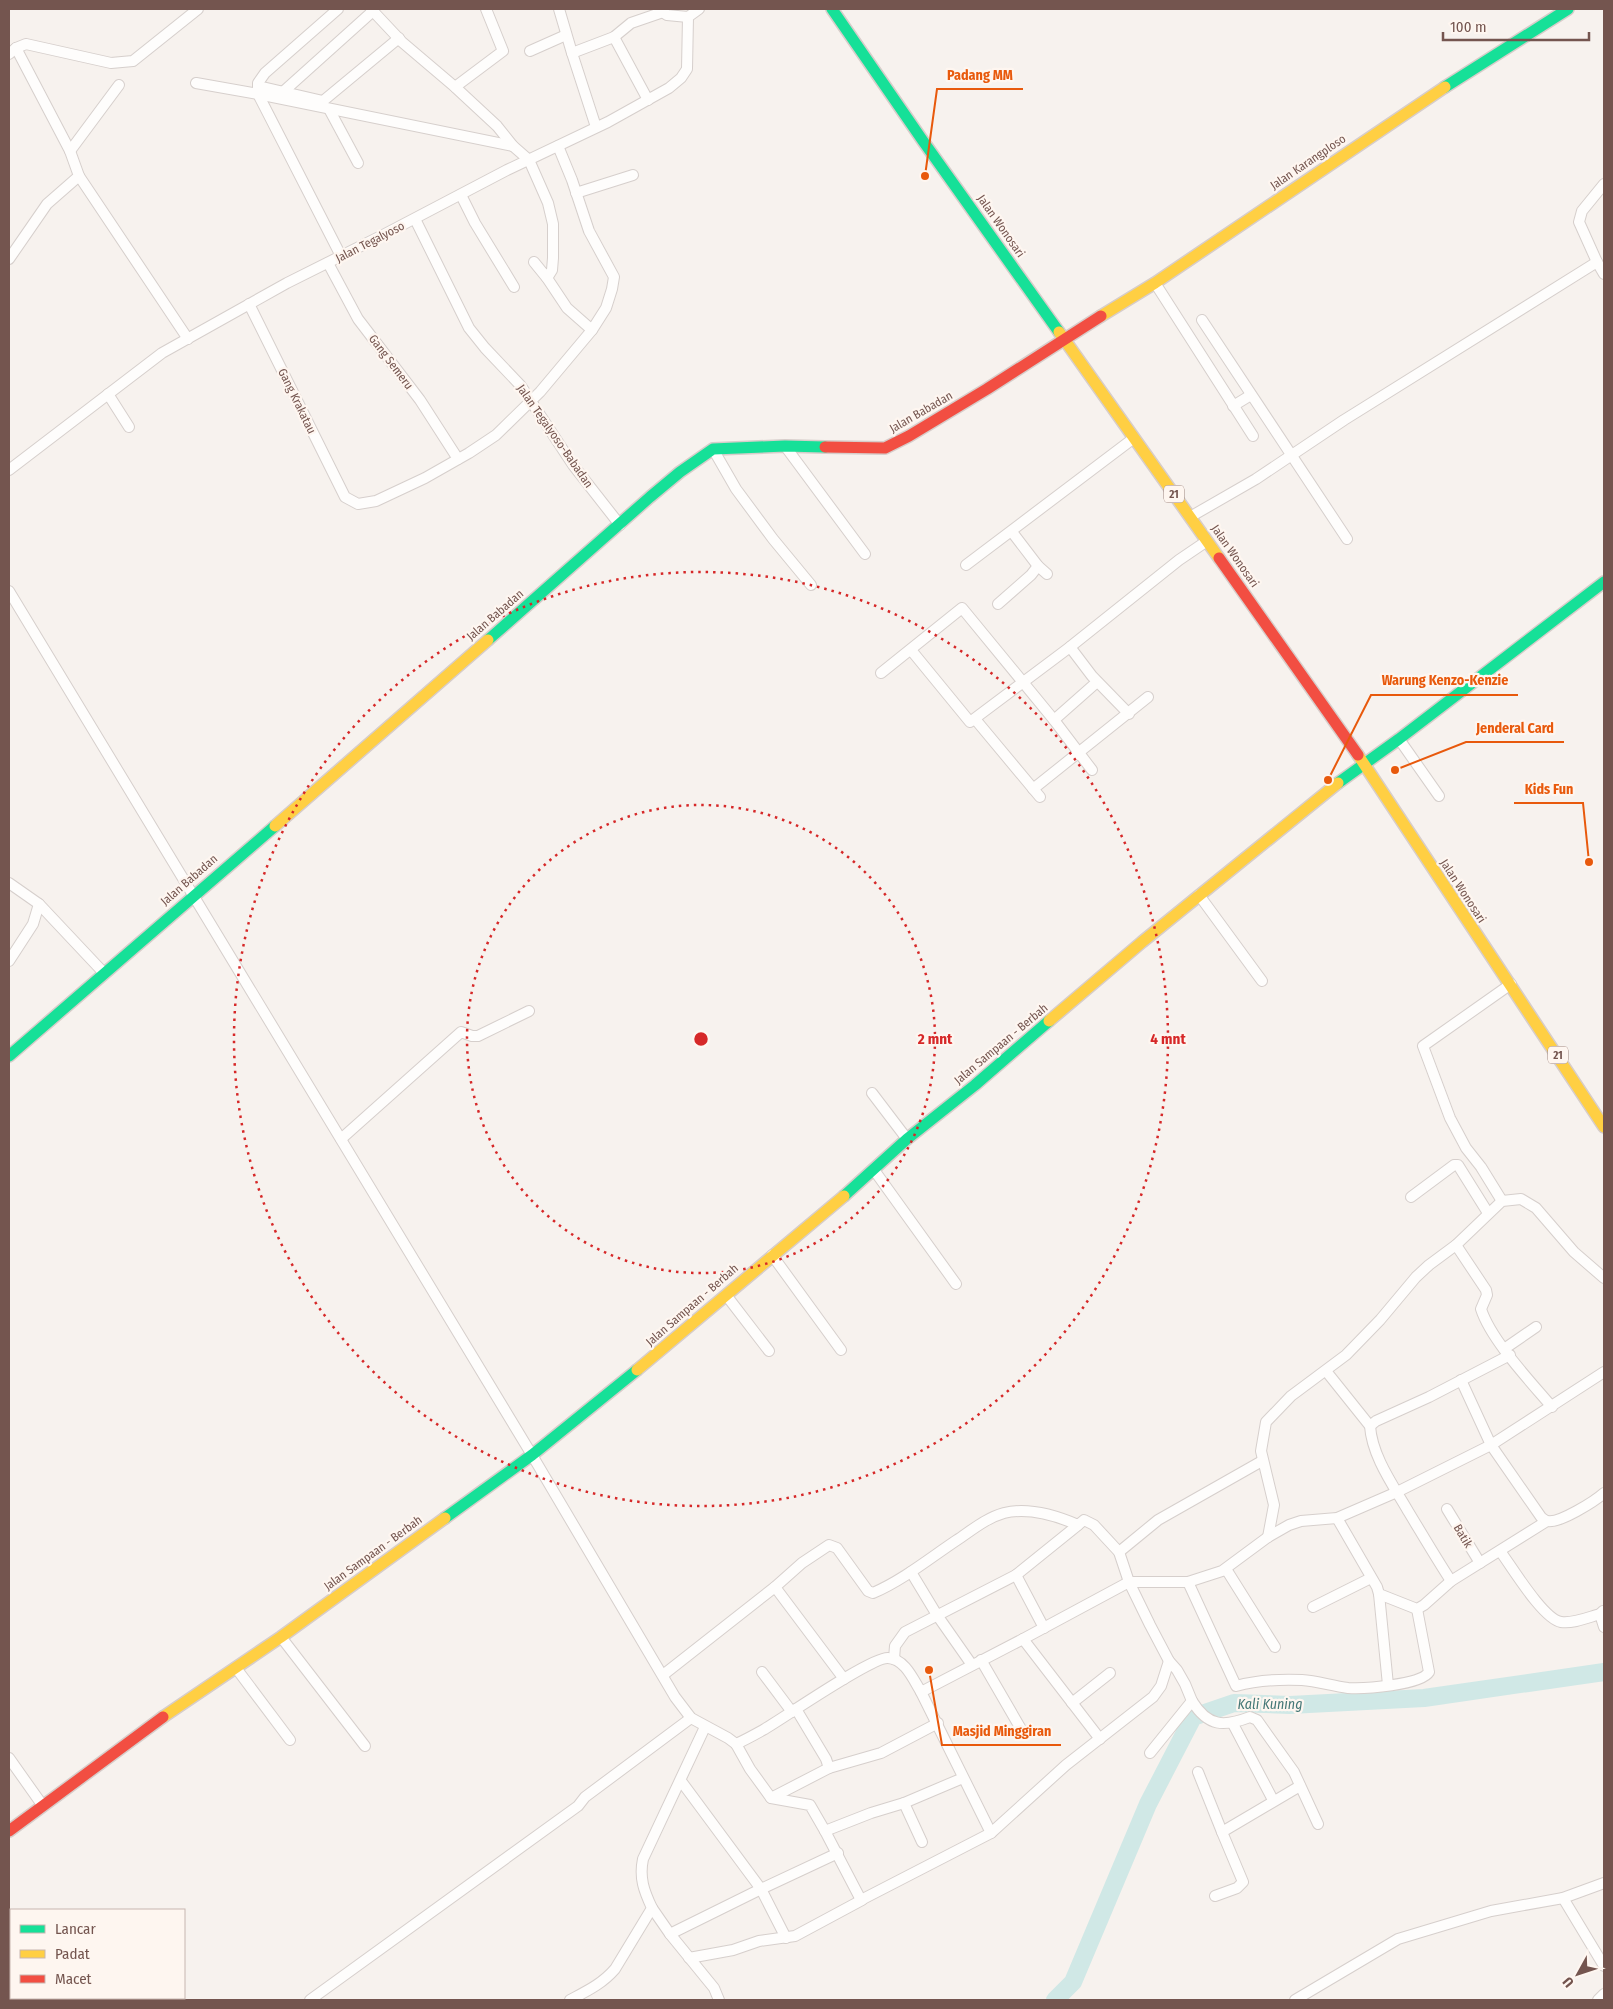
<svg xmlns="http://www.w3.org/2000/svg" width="1613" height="2009" viewBox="0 0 1613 2009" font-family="'Fira Sans Condensed',sans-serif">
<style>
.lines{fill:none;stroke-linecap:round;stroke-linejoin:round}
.river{stroke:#d0e8e6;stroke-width:18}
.street-casing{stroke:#d6cfcc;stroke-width:12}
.fast-casing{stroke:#d7cdca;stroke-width:14}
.slow-casing{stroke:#d7cdca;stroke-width:14}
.jam-casing{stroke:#d7cdca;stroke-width:14}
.street{stroke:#fefdfc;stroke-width:10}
.fast{stroke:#16e098;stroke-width:11}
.slow{stroke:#ffcf43;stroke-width:11}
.jam{stroke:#f24e42;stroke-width:11}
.ring{fill:none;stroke:#d62828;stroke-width:2.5;stroke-dasharray:2.5 5}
.labels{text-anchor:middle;stroke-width:4.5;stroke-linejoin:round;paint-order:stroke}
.shield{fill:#fef6f0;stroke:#9d857f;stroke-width:1}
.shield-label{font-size:11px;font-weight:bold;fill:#74554f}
.street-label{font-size:12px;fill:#74554f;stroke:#fef6f0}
.water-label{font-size:14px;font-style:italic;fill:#437776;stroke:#fef6f0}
.centre{fill:#d62828;stroke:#fef6f0;stroke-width:2.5}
.ring-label{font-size:15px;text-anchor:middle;font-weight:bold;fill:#d62828;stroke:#fef6f0;stroke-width:4.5;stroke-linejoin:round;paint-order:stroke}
.leader{fill:none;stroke:#e8590c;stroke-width:2}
.callout-dot{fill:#e8590c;stroke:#fef6f0;stroke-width:2}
.callout-label{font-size:14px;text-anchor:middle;font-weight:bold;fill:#e8590c;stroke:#fef6f0;stroke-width:4.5;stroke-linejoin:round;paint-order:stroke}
</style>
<rect width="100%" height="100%" fill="#f7f2ee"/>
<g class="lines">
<polyline class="river" points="1055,2000 1073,1982 1148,1804 1193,1717 1234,1703 1290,1705 1424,1698 1604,1672"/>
<defs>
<g id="street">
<polyline points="338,9 265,73 258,83 258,94 341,256"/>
<polyline points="371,9 402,42 455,87 497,126 513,146 529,160 548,203 553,224 553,258 552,270 547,278"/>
<polyline points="559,9 572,53"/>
<polyline points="658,9 667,15 688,17"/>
<polyline points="614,37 648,100"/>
<polyline points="530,51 566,35"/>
<polyline points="9,54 16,48 26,44 111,63 133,61 198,9"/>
<polyline points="196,83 258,94 513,146"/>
<polyline points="258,86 323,101"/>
<polyline points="455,87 503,51 486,9"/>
<polyline points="284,91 373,11"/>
<polyline points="323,101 399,38"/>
<polyline points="329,109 358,163"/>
<polyline points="596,127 572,53 614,37 631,23 663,12"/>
<polyline points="70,151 119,85"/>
<polyline points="79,176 188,339"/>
<polyline points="576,193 633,175"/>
<polyline points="461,195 475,223 514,287"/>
<polyline points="415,219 469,328 485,348 521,386 573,465 620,525"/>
<polyline points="9,259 47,204 79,176 70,151 16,48"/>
<polyline points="534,262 547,278 567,308 592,330 606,308 612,289 614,277 589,231 572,180 558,146"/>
<polyline points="1597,262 1579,222 1582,211 1604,184"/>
<polyline points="328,263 358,319 420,400 458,459"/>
<polyline points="1155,283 1253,436"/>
<polyline points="249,304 345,497 358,504 376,501 425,478 469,453 496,435 540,392 592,330"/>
<polyline points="1202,320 1347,539"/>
<polyline points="108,394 129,427"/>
<polyline points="1233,406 1251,395"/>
<polyline points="785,446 865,554"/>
<polyline points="713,449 736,489 773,539 811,585"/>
<polyline points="9,470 162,353 287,283 383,235 507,170 608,122 669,88 681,78 687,69 688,17 699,9"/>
<polyline points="1190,517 1256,479 1344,420 1597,262 1604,274"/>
<polyline points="1012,532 1038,566 1047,574"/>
<polyline points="966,565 1134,438"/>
<polyline points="9,591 532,1455 675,1697 691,1718 728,1738 736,1744"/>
<polyline points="998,604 1031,575 1038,566"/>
<polyline points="1070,647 1092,676 1129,714"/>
<polyline points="911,650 970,722 1070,647 1179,560 1207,541"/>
<polyline points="881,673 962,608 1054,720 1092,770"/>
<polyline points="975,719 1040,797"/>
<polyline points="1054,720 1097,682"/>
<polyline points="1399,739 1439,796"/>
<polyline points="1033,789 1148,697"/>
<polyline points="9,883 39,904 103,972"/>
<polyline points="1199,895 1262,981"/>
<polyline points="9,961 33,924 39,904"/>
<polyline points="872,1093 907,1139"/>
<polyline points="341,1139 461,1032 472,1036 478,1036 529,1011"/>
<polyline points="874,1170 956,1284"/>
<polyline points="1411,1197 1454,1165 1458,1165 1488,1213"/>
<polyline points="1502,1201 1481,1167 1466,1148 1450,1118 1423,1046 1511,984"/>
<polyline points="772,1255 841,1350"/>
<polyline points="726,1295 769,1351"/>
<polyline points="1504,1349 1536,1327"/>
<path d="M1326,1371L1370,1426C1372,1456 1393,1485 1408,1511C1422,1534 1436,1558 1451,1581"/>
<path d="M1461,1380L1491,1445L1541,1517C1542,1518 1546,1521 1547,1521C1559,1524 1595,1501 1604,1493"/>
<path d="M1552,1407C1530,1381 1491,1340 1481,1309L1487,1295L1486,1290L1456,1245L1502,1201L1521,1199L1536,1208L1574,1252L1604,1278"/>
<polyline points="1370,1426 1376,1421 1429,1397 1510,1355"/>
<polyline points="1447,1509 1480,1563"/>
<polyline points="1337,1518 1377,1587 1379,1594 1388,1685"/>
<polyline points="1268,1537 1274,1505 1261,1451 1266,1422 1291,1396 1346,1355 1380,1320 1416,1277 1429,1265 1456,1245"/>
<path d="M1500,1551C1512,1567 1543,1619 1561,1622C1573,1624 1589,1617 1600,1614"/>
<polyline points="1119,1552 1158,1520 1262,1461"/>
<polyline points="1226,1569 1275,1647"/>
<polyline points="911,1572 937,1615 972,1665"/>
<polyline points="1016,1575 1044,1628"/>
<path d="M1188,1582L1236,1686C1258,1680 1279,1679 1302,1680C1317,1681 1332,1686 1348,1688C1364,1689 1421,1685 1429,1672L1417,1609"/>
<polyline points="775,1587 844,1679"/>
<polyline points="1379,1594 1417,1609 1424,1605 1451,1581 1547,1521"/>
<polyline points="1313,1607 1371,1578"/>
<polyline points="1603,1611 1600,1614 1604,1627"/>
<polyline points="281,1637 365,1746"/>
<polyline points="1023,1639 1100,1739"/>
<polyline points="894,1659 895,1646 905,1632 1016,1575 1078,1525"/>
<polyline points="981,1660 1021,1729"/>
<polyline points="236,1668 290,1740"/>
<polyline points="762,1672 792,1712"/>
<path d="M663,1675L775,1587L802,1563L829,1545L837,1548L868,1591L873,1593C903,1580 930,1558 957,1540C972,1530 986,1518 1004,1513C1029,1507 1055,1515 1078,1525L1084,1520L1094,1525L1119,1552L1129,1582L1150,1625L1169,1661L1177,1670L1185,1684L1192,1701L1150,1753"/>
<polyline points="921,1692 991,1833"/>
<path d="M1192,1701C1208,1727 1224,1727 1250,1717L1257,1720L1294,1772L1318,1824"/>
<polyline points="1072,1703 1110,1673"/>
<polyline points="796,1709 826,1759 829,1768 881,1753 938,1723"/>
<polyline points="1233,1724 1273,1800"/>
<polyline points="9,1758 43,1806"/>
<polyline points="1198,1772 1222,1832"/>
<polyline points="963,1778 904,1803 871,1813 825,1831 861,1900 991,1833 1066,1765 1153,1697 1161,1686 1169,1661"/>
<polyline points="681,1781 761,1889 786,1938"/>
<polyline points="771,1798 829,1768"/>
<polyline points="904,1803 922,1842"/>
<path d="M825,1831L810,1805L771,1798L750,1769L736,1744C745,1740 754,1735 763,1730C784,1718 871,1657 888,1658C905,1659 913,1679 921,1692L1023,1639L1129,1582H1188L1222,1571L1268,1537L1289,1525L1301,1521L1337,1518L1397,1492L1491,1445L1604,1372"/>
<polyline points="1215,1896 1237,1888 1243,1882 1222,1832 1300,1786"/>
<polyline points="1563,1898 1604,1966"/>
<polyline points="652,1908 670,1934 714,1988 719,2000"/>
<polyline points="670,1934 761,1889 838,1853"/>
<polyline points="689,1958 733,1950 759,1941 795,1936 862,1900"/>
<polyline points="9,1981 11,1984"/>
<polyline points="21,1998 23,2000"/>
<polyline points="310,2000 578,1806 585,1797 691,1718"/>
<path d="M570,2000C587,1991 602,1984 615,1969L652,1908C644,1891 639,1878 643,1859L705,1727"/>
<polyline points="1295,2000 1398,1939 1491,1911 1563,1898 1604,1883"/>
<polyline points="1598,2000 1604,1994"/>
</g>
<g id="fast">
<polyline points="832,9 923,141 1059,332"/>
<polyline points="1445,87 1568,9"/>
<polyline points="488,640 650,497 680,472 713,449 785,446 825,447"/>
<polyline points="1338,783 1399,739 1604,582"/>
<polyline points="9,1056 275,826"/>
<polyline points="844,1196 907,1139 975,1085 1049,1021"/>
<polyline points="445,1518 532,1455 637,1370"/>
</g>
<g id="slow">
<polyline points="1101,316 1155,283 1445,87"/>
<polyline points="1059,332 1219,558"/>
<polyline points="1358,755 1604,1127"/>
<polyline points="275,826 488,640"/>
<polyline points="1049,1021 1142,942 1338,783"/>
<polyline points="637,1370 844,1196"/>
<polyline points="163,1717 281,1637 445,1518"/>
</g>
<g id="jam">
<polyline points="825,447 885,448 909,436 987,389 1101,316"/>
<polyline points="1219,558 1358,755"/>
<polyline points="9,1831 163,1717"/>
</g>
</defs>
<use href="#street" class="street-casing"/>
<use href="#fast" class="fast-casing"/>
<use href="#slow" class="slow-casing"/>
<use href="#jam" class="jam-casing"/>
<use href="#street" class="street"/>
<use href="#fast" class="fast"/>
<use href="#slow" class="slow"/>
<use href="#jam" class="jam"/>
</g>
<g class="ring">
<circle cx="701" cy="1039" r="234"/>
<circle cx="701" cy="1039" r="467"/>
</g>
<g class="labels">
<g class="shield">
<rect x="1164" y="485.5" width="20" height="17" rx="4"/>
<rect x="1548" y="1046.5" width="20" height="17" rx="4"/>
</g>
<g class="shield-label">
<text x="1174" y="498">21</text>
<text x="1558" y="1059">21</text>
</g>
<g class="street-label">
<text transform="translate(1308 162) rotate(-34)" y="4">Jalan Karangploso</text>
<text transform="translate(1001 226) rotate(55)" y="4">Jalan Wonosari</text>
<text transform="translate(370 242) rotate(-27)" y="4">Jalan Tegalyoso</text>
<text transform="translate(391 362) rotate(53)" y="4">Gang Semeru</text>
<text transform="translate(297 401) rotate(64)" y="4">Gang Krakatau</text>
<text transform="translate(921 412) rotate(-30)" y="4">Jalan Babadan</text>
<text transform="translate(555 436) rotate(55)" y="4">Jalan Tegalyoso-Babadan</text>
<text transform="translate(1235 556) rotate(55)" y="4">Jalan Wonosari</text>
<text transform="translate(495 615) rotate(-41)" y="4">Jalan Babadan</text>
<text transform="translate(189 880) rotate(-41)" y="4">Jalan Babadan</text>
<text transform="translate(1463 891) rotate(57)" y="4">Jalan Wonosari</text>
<text transform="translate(1001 1044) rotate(-40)" y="4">Jalan Sampaan - Berbah</text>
<text transform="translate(692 1305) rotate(-41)" y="4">Jalan Sampaan - Berbah</text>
<text transform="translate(1463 1536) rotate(59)" y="4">Batik</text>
<text transform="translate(373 1553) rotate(-36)" y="4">Jalan Sampaan - Berbah</text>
</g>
<g class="water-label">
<text x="1270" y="1709">Kali Kuning</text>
</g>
</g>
<circle cx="701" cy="1039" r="8" class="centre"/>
<g class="ring-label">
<text x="935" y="1044">2 mnt</text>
<text x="1168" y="1044">4 mnt</text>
</g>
<path class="leader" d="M925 176L937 89H1023M1328 780L1371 695H1518M1395 770L1466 742H1564M1589 862L1583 803H1514M929 1670L942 1745H1061"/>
<g class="callout-dot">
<circle cx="925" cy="176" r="5"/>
<circle cx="1328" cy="780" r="5"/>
<circle cx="1395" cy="770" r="5"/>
<circle cx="1589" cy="862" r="5"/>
<circle cx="929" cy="1670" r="5"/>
</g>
<g class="callout-label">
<text x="980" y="80">Padang MM</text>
<text x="1445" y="685">Warung Kenzo-Kenzie</text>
<text x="1515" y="733">Jenderal Card</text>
<text x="1549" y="794">Kids Fun</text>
<text x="1002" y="1736">Masjid Minggiran</text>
</g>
<rect width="1613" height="2009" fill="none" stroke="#74554f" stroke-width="20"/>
<rect x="10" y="1909" width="175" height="90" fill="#fef6f0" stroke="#c7b6b0"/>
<rect x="20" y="1925" width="25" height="8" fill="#16e098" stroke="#c7b6b0"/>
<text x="55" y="1934" font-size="15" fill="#74554f">Lancar</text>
<rect x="20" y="1950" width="25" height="8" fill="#ffcf43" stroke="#c7b6b0"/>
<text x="55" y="1959" font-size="15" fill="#74554f">Padat</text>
<rect x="20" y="1975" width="25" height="8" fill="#f24e42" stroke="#c7b6b0"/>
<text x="55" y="1984" font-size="15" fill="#74554f">Macet</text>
<g transform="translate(1578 1974) rotate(230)" stroke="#fef6f0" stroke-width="4" paint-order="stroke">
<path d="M0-4L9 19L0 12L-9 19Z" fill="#74554f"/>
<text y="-8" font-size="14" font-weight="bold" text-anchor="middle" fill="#74554f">U</text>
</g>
<path d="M1443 32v8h146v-8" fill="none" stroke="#74554f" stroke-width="2.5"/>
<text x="1450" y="32" font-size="15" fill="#74554f" stroke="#fef6f0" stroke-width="4" paint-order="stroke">100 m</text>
</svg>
